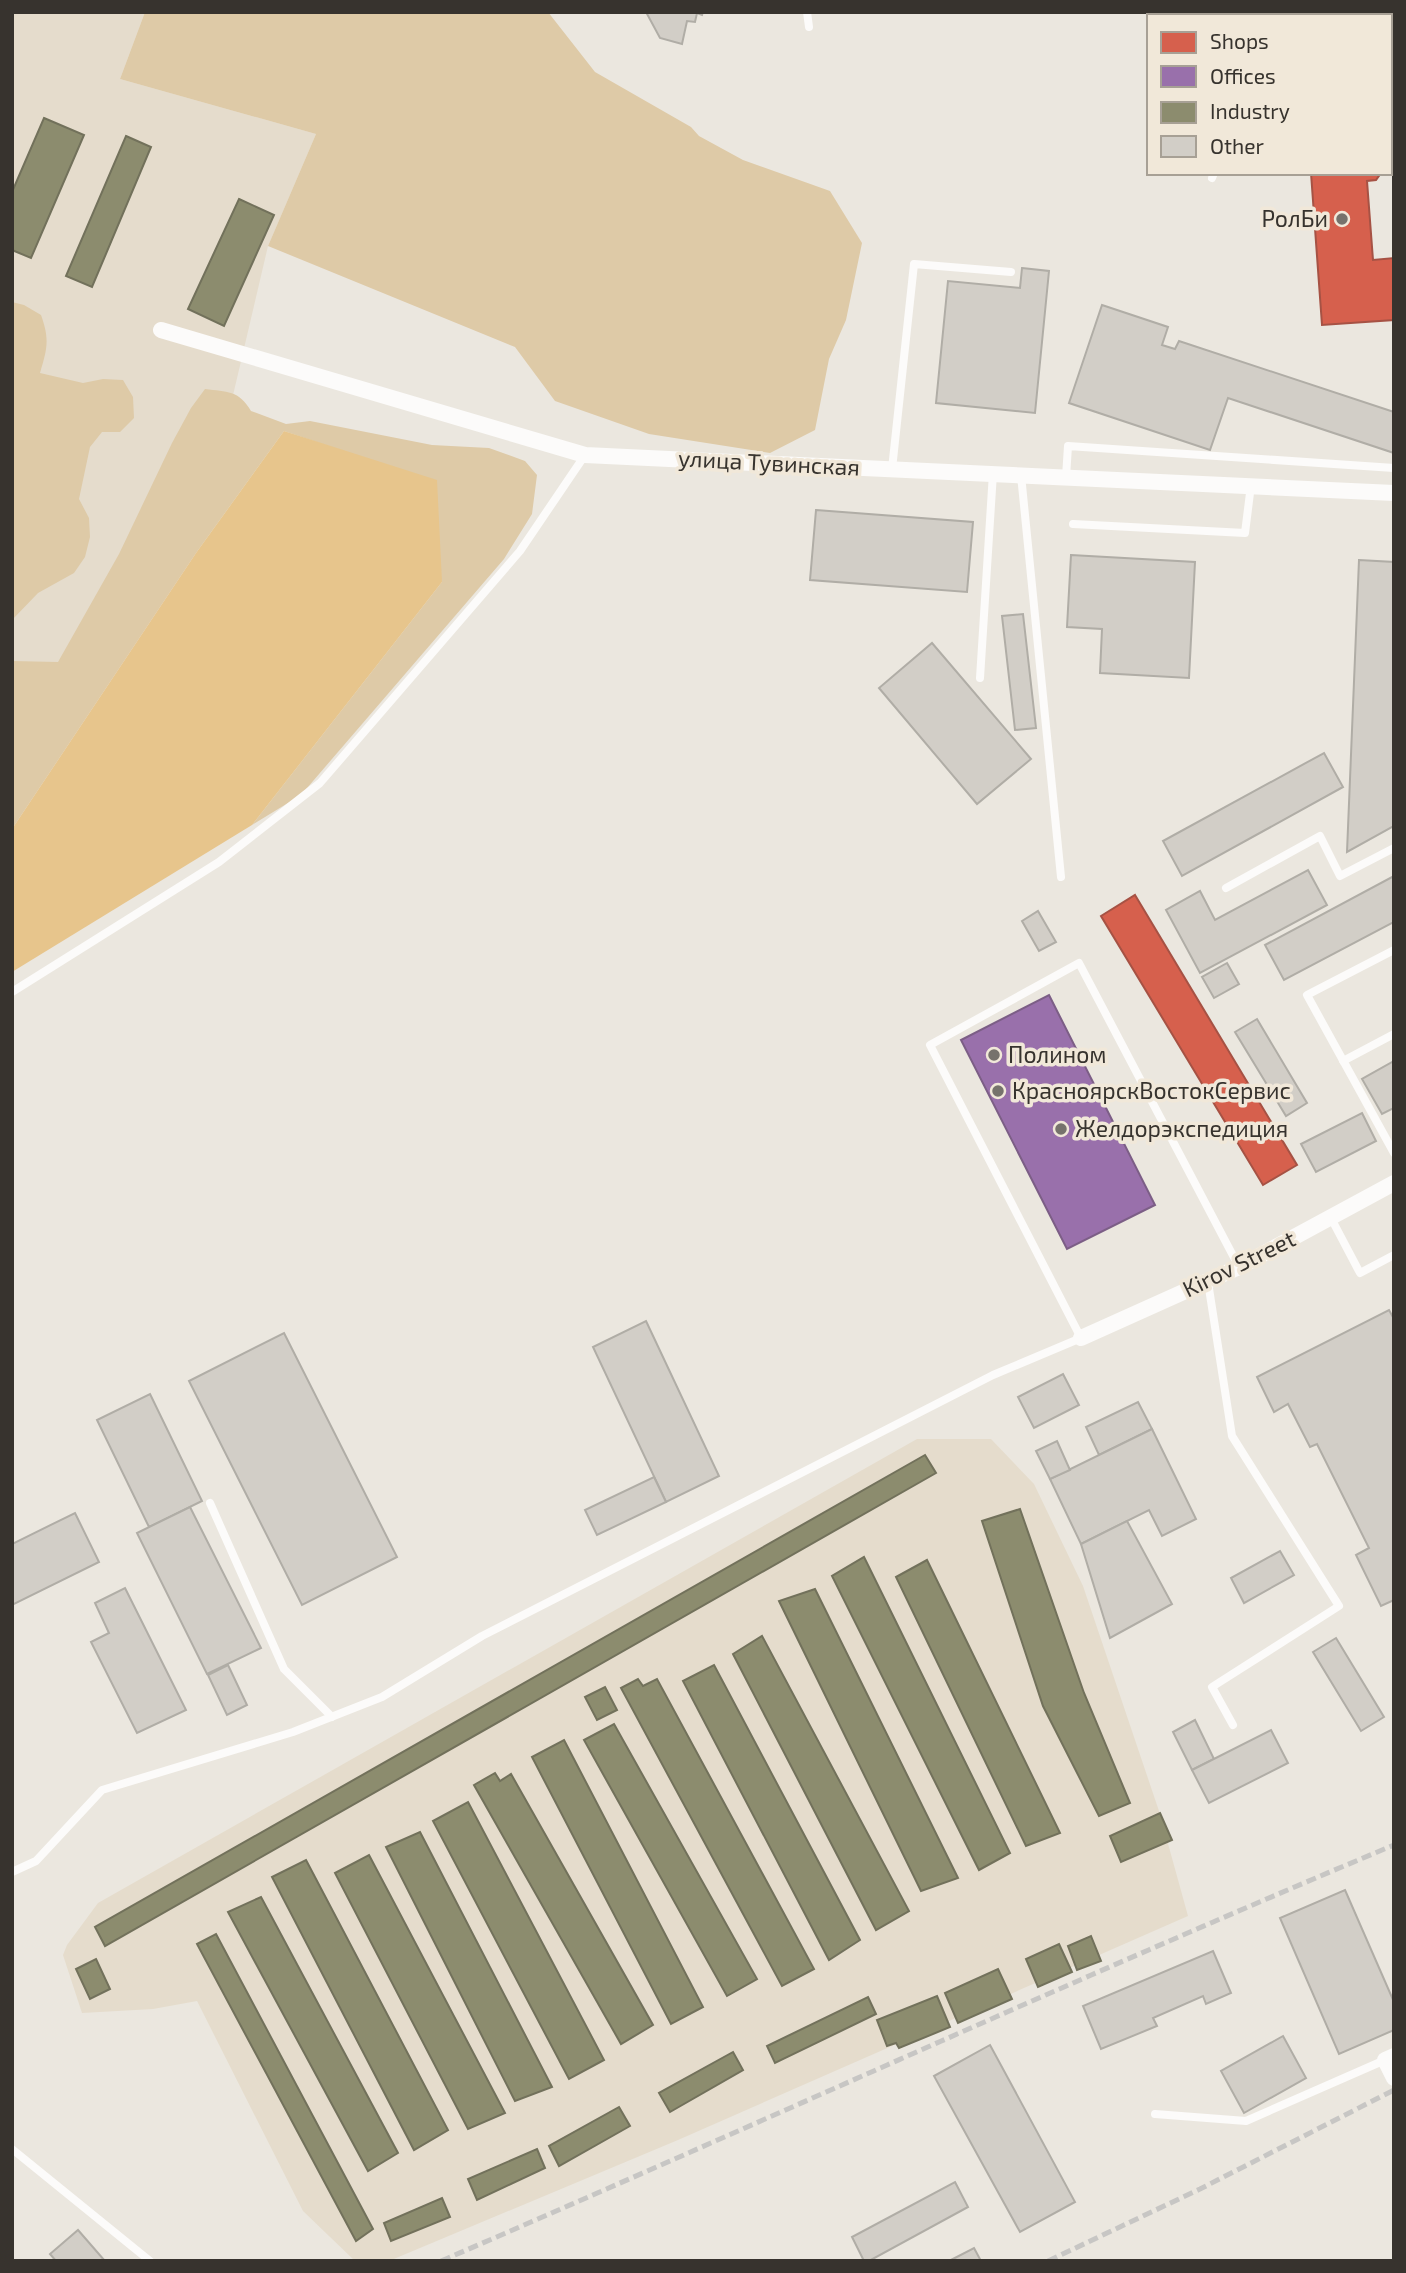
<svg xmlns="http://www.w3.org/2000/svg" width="1406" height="2273" viewBox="0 0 1406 2273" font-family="'Exo 2',sans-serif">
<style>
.built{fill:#e5dccc}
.green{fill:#decaa7}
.water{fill:#e7c58c}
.shops{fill:#d6604d;stroke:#a65244;stroke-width:2}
.offices{fill:#9970ab;stroke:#7c5e86;stroke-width:2}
.industry{fill:#8c8c6e;stroke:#72715b;stroke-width:2}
.building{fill:#d2cec7;stroke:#b0ada6;stroke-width:2}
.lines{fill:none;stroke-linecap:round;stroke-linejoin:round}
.service{stroke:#fcfbfa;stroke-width:8}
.minor{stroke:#fcfbfa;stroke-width:16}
.rail{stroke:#c7c6c4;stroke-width:5;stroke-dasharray:10 5;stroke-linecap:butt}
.poi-dot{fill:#76726c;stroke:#f1e8d9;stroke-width:2.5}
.labels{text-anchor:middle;stroke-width:7;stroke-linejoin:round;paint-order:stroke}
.poi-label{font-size:23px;fill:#37332e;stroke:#f1e8d9;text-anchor:start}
.street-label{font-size:23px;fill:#37332e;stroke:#f1e8d9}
</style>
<rect width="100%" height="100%" fill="#ebe7df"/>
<g class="built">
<polygon points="12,12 145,12 120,79 316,134 268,246 196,553 12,775"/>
<polygon points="917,1439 991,1439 1034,1484 1083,1586 1159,1811 1188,1916 678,2140 389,2261 355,2261 303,2211 197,2001 153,2009 82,2013 63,1955 67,1945 98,1903"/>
</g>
<g class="green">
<polygon points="145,12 548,12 595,72 691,127 699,136 743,160 830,191 862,243 846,320 829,359 815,430 770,453 649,434 555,401 515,347 268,246 316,134 120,79"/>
<path d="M12,302L24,305L41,315C50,340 47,349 40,373L83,383L103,379L123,380L133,397L134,418L120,432H102L90,447L79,499L89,518L90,537L85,557L74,573L38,593L12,620Z"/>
<path d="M205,389C227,392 239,390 251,411L286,424L310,421L432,445L489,448L525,461L537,475L532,514L504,559L301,795L252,825L442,582L358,456L284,431L196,553L12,829V661L58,662L119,554L172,443L191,408Z"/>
</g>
<polygon class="water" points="284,431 437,480 442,582 252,825 12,972 12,829 196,553"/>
<g class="shops">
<polygon points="1390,51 1394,51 1394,158 1390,162"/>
<polygon points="1311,173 1381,173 1376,180 1367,181 1373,260 1394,258 1394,320 1322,325"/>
<polygon points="1135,895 1297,1165 1263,1185 1101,916"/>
</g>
<polygon class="offices" points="1049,995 1155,1205 1067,1249 961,1040"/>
<g class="industry">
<polygon points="44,118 84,135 31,258 12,250 12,192"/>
<polygon points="126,136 151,147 92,287 66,276"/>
<polygon points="239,199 274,215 224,326 188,309"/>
<polygon points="925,1455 936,1473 105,1946 95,1927"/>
<polygon points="1020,1509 1084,1693 1130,1803 1099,1816 1043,1706 982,1521"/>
<polygon points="864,1557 1010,1853 979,1870 832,1576"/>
<polygon points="927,1560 1060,1833 1026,1846 896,1577"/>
<polygon points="815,1589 958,1878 921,1891 779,1601"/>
<polygon points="762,1636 909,1911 876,1930 733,1654"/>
<polygon points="714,1665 860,1940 829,1960 683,1681"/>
<polygon points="638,1679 643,1686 657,1679 814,1969 782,1986 621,1688"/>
<polygon points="605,1687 617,1710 597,1720 585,1697"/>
<polygon points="614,1724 757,1979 727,1996 584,1740"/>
<polygon points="564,1740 703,2007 671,2024 532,1757"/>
<polygon points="495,1773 500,1781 511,1774 653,2025 621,2044 474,1785"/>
<polygon points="468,1802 604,2060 569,2079 433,1821"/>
<polygon points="1160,1813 1172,1840 1121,1862 1110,1836"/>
<polygon points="420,1832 552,2087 515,2101 386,1847"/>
<polygon points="369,1855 505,2113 468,2129 335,1873"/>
<polygon points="306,1860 448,2130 414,2150 272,1877"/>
<polygon points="261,1897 398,2153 368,2171 228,1912"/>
<polygon points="216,1934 373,2229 356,2241 197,1944"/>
<polygon points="1091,1936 1101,1961 1077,1970 1068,1946"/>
<polygon points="1059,1944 1072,1972 1038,1987 1026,1959"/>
<polygon points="96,1959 110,1989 90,1999 76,1969"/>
<polygon points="998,1969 1012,1999 958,2023 945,1993"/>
<polygon points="937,1996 950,2027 899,2048 896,2043 887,2046 877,2020"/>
<polygon points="868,1997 876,2014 775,2063 767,2046"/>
<polygon points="733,2052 743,2070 670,2112 659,2093"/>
<polygon points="619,2107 630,2126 559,2166 549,2146"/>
<polygon points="537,2149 545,2168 477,2200 468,2179"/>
<polygon points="442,2198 450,2217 391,2241 384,2223"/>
</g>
<g class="building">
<polygon points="646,12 703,12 702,15 697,13 695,22 687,21 682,44 660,38"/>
<rect x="1177" y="12" width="37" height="4"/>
<polygon points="1217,12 1361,12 1337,16 1217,16"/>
<polygon points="1022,268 1049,271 1035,413 936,403 948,281 1020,288"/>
<polygon points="1102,305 1168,327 1162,345 1175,349 1179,341 1394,412 1394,453 1228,398 1210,450 1069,403"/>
<polygon points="816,510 973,522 967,592 810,580"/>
<polygon points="1071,555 1195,562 1189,678 1100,673 1102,629 1067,627"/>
<polygon points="1359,560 1394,562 1394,826 1347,852"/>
<polygon points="1023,614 1036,728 1015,730 1002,616"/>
<polygon points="932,643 1031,759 977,804 879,688"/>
<polygon points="1324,753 1343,787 1182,876 1163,841"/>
<polygon points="1308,870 1327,905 1200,973 1166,910 1200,891 1215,920"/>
<polygon points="1394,876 1394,922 1284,980 1265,945"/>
<polygon points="1038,911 1056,942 1039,951 1022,921"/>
<polygon points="1227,963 1239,984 1214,998 1202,977"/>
<polygon points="1257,1019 1307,1103 1286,1116 1235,1032"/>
<polygon points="1394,1061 1394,1108 1382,1114 1362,1079"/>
<polygon points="1362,1113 1376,1141 1316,1172 1301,1144"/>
<polygon points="1389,1310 1394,1319 1394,1600 1381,1606 1356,1555 1369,1548 1317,1444 1310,1447 1288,1404 1274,1412 1257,1377"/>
<polygon points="646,1321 719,1476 666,1502 593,1347"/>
<polygon points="284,1333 397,1557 302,1605 189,1381"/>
<polygon points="1063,1374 1079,1405 1034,1428 1018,1397"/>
<polygon points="150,1394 202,1501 149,1527 97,1420"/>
<polygon points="1138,1402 1152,1429 1099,1455 1086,1427"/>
<polygon points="1152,1429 1196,1519 1162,1536 1149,1510 1081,1544 1050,1479"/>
<polygon points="1057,1441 1070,1470 1050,1479 1036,1451"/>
<polygon points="654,1477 666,1502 597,1535 585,1510"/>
<polygon points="190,1507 261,1648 207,1674 137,1533"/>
<polygon points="75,1513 99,1562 12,1605 12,1544"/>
<polygon points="1127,1521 1172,1604 1110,1638 1081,1544"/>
<polygon points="1280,1551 1294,1575 1244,1603 1231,1578"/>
<polygon points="125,1588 186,1710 137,1733 91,1642 109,1633 95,1603"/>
<polygon points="1336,1638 1384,1717 1361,1731 1313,1652"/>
<polygon points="228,1665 247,1705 227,1715 208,1675"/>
<polygon points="1195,1720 1214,1759 1192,1770 1173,1732"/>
<polygon points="1271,1730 1288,1763 1209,1803 1192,1770"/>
<polygon points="1345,1890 1394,2002 1394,2030 1339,2054 1280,1918"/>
<polygon points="1213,1951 1231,1993 1206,2004 1203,1996 1153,2018 1157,2026 1101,2049 1083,2006"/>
<polygon points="1283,2036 1306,2078 1244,2113 1221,2071"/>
<polygon points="990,2045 1075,2202 1020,2232 934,2076"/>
<polygon points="955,2182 968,2207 869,2261 864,2261 852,2237"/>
<polygon points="78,2230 105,2261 56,2261 50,2254"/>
<polygon points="974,2248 981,2261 949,2261"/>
</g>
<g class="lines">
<g class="service">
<polyline points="807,12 809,27"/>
<polyline points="1390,23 1394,22"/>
<polyline points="1212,178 1214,173"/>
<polyline points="892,469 914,264 1011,272"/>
<polyline points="1021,475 1061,877"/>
<polyline points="1066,477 1068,446 1394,468"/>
<polyline points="1073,524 1245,533 1251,485"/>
<polyline points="980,678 993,473"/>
<polyline points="1226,888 1320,836 1340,876 1394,848"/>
<polyline points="1394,950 1307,995 1394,1153"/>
<polyline points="12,992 219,862 320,783 520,551 585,455"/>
<polyline points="1343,1061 1394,1034"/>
<polyline points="1331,1218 1360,1273 1394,1255"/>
<polyline points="1208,1282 1232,1436 1339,1606 1212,1687 1233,1725"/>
<polyline points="210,1503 284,1669 332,1717"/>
<polyline points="12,1872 36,1861 102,1790 293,1732 382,1697 482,1636 993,1375 1081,1338 930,1045 1079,963 1239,1267"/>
<polyline points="1155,2114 1246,2121 1385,2060"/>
<polyline points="12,2149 150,2261"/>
</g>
<g class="minor">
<polyline points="161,330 585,455 1394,493"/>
<polyline points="1081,1338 1239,1267 1394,1183"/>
<polyline points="1394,2056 1385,2060 1394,2078"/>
</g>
<g class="rail">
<path d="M441,2261C759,2124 1074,1979 1394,1845"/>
<polyline points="1048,2261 1200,2189 1394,2090"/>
</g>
</g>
<g class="poi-dot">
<circle cx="1342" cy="219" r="7"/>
<circle cx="994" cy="1055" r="7"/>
<circle cx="998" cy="1091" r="7"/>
<circle cx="1061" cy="1129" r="7"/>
</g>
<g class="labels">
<g class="poi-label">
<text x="1328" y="227" text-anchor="end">РолБи</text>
<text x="1008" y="1063">Полином</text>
<text x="1012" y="1099">КрасноярскВостокСервис</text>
<text x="1075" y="1137">Желдорэкспедиция</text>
</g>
<g class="street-label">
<text transform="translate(769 463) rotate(3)" y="8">улица Тувинская</text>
<text transform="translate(1239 1264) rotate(-26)" y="8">Kirov Street</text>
</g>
</g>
<rect width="1406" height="2273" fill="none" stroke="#37332e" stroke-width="28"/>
<rect x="1147" y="14" width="245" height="161" fill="#f1e8d9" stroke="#a7a095" stroke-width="2"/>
<rect x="1161" y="32" width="35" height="21" fill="#d6604d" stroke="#a7a095" stroke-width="2"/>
<text x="1210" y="49" font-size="21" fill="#37332e">Shops</text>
<rect x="1161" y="66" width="35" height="21" fill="#9970ab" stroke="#a7a095" stroke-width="2"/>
<text x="1210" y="84" font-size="21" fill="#37332e">Offices</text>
<rect x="1161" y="102" width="35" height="21" fill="#8c8c6e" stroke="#a7a095" stroke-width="2"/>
<text x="1210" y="119" font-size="21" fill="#37332e">Industry</text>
<rect x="1161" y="136" width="35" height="21" fill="#d2cec7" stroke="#a7a095" stroke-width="2"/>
<text x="1210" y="154" font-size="21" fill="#37332e">Other</text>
</svg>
